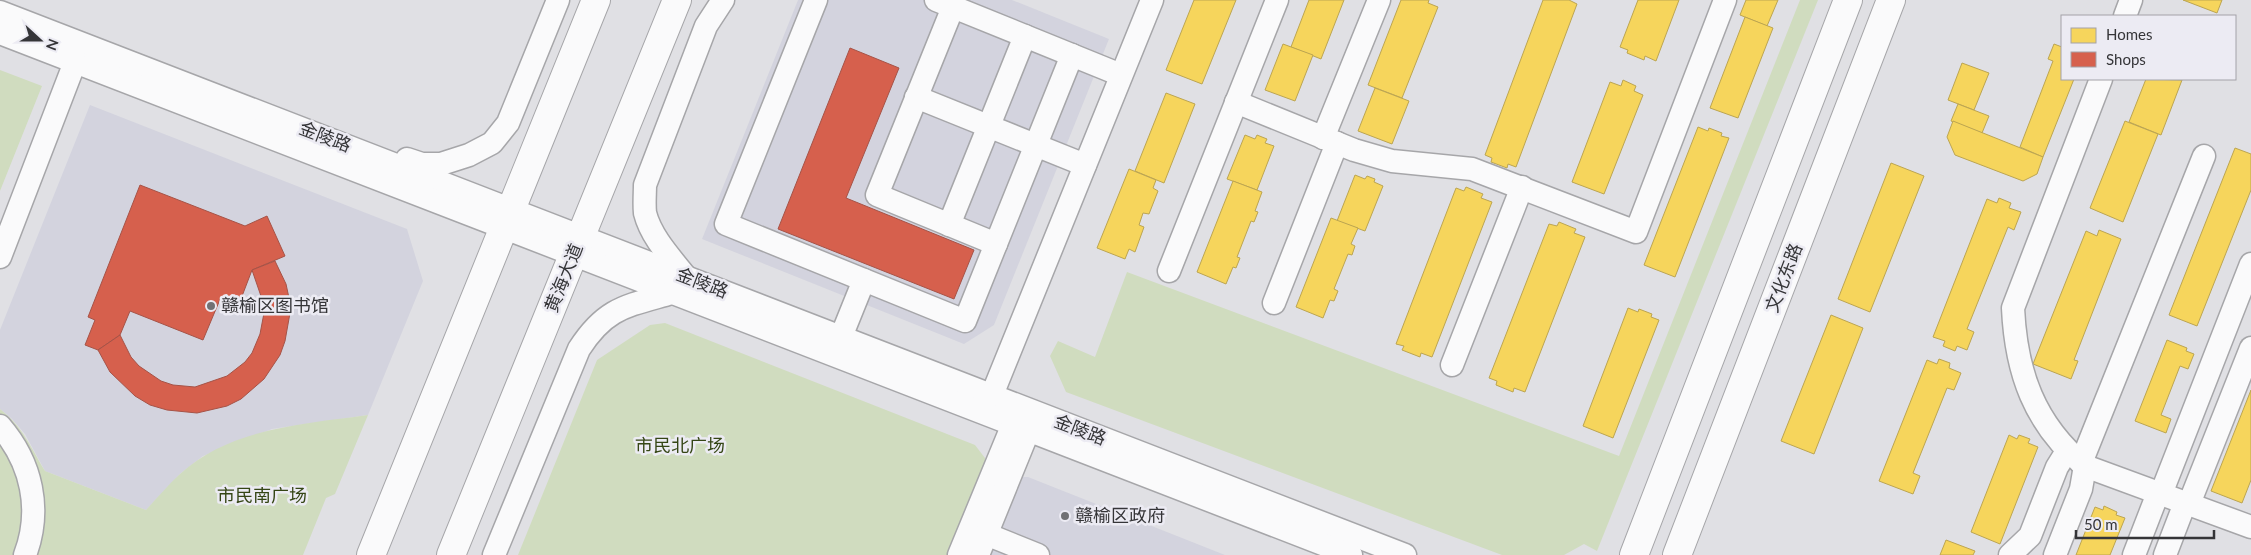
<svg xmlns="http://www.w3.org/2000/svg" width="2251" height="555" viewBox="0 0 2251 555" font-family="Lato,'Noto Sans SC',sans-serif">
<style>
.built{fill:#d3d3de}
.green{fill:#d0dcbf}
.homes{fill:#f6d55c;stroke:#bca551}
.shops{fill:#d6604d;stroke:#a65347}
.lines{fill:none;stroke-linecap:round;stroke-linejoin:round}
.minor-casing{stroke:#a6a6a9;stroke-width:25}
.major-casing{stroke:#a6a6a9;stroke-width:30}
.minor{stroke:#fafafb;stroke-width:22}
.major{stroke:#fafafb;stroke-width:28}
.poi-dot{fill:#717174;stroke:#ecebf3;stroke-width:2}
.labels{text-anchor:middle;stroke-width:5;stroke-linejoin:round;paint-order:stroke}
.street-label{font-size:18px;fill:#353538;stroke:#ecebf3}
.poi-label{font-size:18px;fill:#353538;stroke:#ecebf3;text-anchor:start}
.park-label{font-size:18px;fill:#354615;stroke:#ecebf3}
</style>
<rect width="100%" height="100%" fill="#e0e0e4"/>
<g class="built">
<polygon points="798,0 1012,0 1109,39 994,325 964,344 702,239"/>
<polygon points="90,105 407,229 423,281 368,415 272,429 203,456 181,473 146,510 45,471 25,434 12,419 0,409 0,330"/>
<polygon points="1019,477 1028,477 1225,555 988,555"/>
</g>
<g class="green">
<polygon points="1800,0 1818,0 1597,551 1584,544 1564,555 1502,555 1066,392 1050,356 1058,341 1095,357 1127,272 1619,456"/>
<polygon points="0,70 42,86 0,191"/>
<polygon points="665,323 975,445 985,458 985,467 949,555 518,555 597,360 650,325"/>
<path d="M0,409C23,427 30,446 45,471L146,510C157,498 168,485 180,474C230,428 304,424 368,415L335,494L326,498L303,555H0Z"/>
</g>
<g class="homes">
<polygon points="1194,0 1236,0 1202,84 1166,70"/>
<polygon points="1309,0 1344,0 1321,59 1291,47"/>
<polygon points="1401,0 1429,0 1428,3 1438,7 1402,98 1368,85"/>
<polygon points="1543,0 1569,0 1577,4 1516,167 1508,164 1507,168 1491,162 1492,158 1485,155"/>
<polygon points="1638,0 1679,0 1656,61 1645,56 1644,60 1627,53 1628,50 1620,47"/>
<polygon points="1746,0 1778,0 1767,26 1740,15"/>
<polygon points="2183,0 2222,0 2217,13"/>
<polygon points="1745,17 1773,28 1738,118 1710,108"/>
<polygon points="1283,44 1313,55 1295,101 1265,90"/>
<polygon points="2054,44 2062,47 2062,79 2074,79 2043,157 2020,147 2053,61 2048,59"/>
<polygon points="1962,63 1989,73 1974,110 1948,100"/>
<polygon points="2146,79 2182,80 2161,135 2129,122"/>
<polygon points="1623,80 1636,86 1634,91 1643,95 1604,194 1572,182 1610,82 1621,86"/>
<polygon points="1375,88 1409,101 1392,144 1358,131"/>
<polygon points="1166,93 1195,104 1164,183 1135,171"/>
<polygon points="1958,104 1989,116 1982,133 1951,121"/>
<polygon points="1953,121 2043,157 2037,174 2023,181 1955,155 1947,137"/>
<polygon points="2125,121 2158,134 2123,222 2090,208"/>
<polygon points="1698,127 1708,131 1709,128 1722,133 1721,136 1729,138 1675,277 1644,265"/>
<polygon points="1245,135 1255,139 1257,135 1267,139 1265,143 1274,146 1257,190 1227,179"/>
<polygon points="2235,148 2251,154 2251,190 2197,326 2169,315"/>
<polygon points="1891,163 1924,176 1870,312 1838,299"/>
<polygon points="1129,169 1156,180 1153,188 1158,191 1149,214 1143,213 1139,225 1144,227 1135,252 1129,249 1125,259 1097,248"/>
<polygon points="1355,175 1365,179 1367,176 1375,179 1374,182 1383,186 1365,231 1337,221"/>
<polygon points="1233,181 1262,192 1255,211 1258,212 1254,222 1251,221 1237,257 1240,258 1236,268 1233,267 1226,284 1197,272"/>
<polygon points="1466,187 1483,194 1481,198 1492,202 1432,357 1421,353 1420,357 1402,350 1404,346 1396,344 1456,188 1464,191"/>
<polygon points="1999,198 2011,203 2009,208 2021,212 2014,230 2008,227 1967,329 1974,332 1967,350 1957,346 1955,351 1943,346 1945,341 1933,337 1987,199 1997,203"/>
<polygon points="1331,218 1358,228 1351,244 1355,246 1352,255 1348,254 1334,289 1338,291 1334,301 1330,300 1323,318 1296,307"/>
<polygon points="1559,222 1576,229 1574,233 1585,237 1525,392 1514,388 1513,392 1496,385 1497,381 1489,378 1549,224 1557,226"/>
<polygon points="2099,230 2121,239 2074,360 2078,361 2071,379 2033,364 2086,231 2097,236"/>
<polygon points="1628,308 1638,312 1639,309 1652,314 1651,317 1659,320 1613,438 1583,426"/>
<polygon points="1831,315 1863,328 1814,454 1781,441"/>
<polygon points="2167,340 2187,348 2186,351 2194,354 2188,369 2180,366 2161,415 2171,419 2166,433 2135,421"/>
<polygon points="1939,359 1950,363 1949,368 1961,373 1954,390 1947,388 1913,473 1920,476 1913,494 1879,481 1927,360 1937,364"/>
<polygon points="2251,390 2251,480 2242,503 2211,491"/>
<polygon points="2009,435 2017,439 2019,435 2030,439 2028,443 2038,447 2000,544 1971,532"/>
<polygon points="2104,506 2117,512 2116,515 2125,518 2110,555 2076,555 2095,507 2103,510"/>
<polygon points="1946,540 1975,551 1973,555 1940,555"/>
</g>
<g class="shops">
<polygon points="850,48 899,68 846,198 974,250 954,299 778,229"/>
<polygon points="140,185 245,226 267,216 285,256 252,270 239,304 221,297 203,340 130,311 120,335 98,350 85,345 95,320 88,317"/>
<polygon points="275,261 286,284 289,298 290,313 285,341 280,355 264,379 241,399 227,406 197,413 167,410 150,405 135,396 110,372 98,350 120,335 131,357 139,366 161,381 173,385 195,387 227,376 245,362 252,353 260,334 264,313 263,302 252,270"/>
</g>
<g class="lines">
<defs>
<g id="minor">
<polyline points="816,0 726,224 965,321 1072,55"/>
<polyline points="936,0 1121,75"/>
<polyline points="953,7 877,195 996,244"/>
<polyline points="0,12 1405,555"/>
<polyline points="2125,16 2131,0"/>
<polyline points="0,33 1351,555"/>
<path d="M2101,79L2013,308C2016,372 2034,424 2085,466L2251,527"/>
<polyline points="916,97 1085,165"/>
<polyline points="1236,102 1354,150 1392,161 1472,169 1636,232 1725,0"/>
<polyline points="1323,138 1379,0"/>
<polyline points="407,159 422,164 441,164 469,155 492,143 508,123 558,0"/>
<polyline points="949,225 1025,36"/>
<polyline points="0,257 75,62"/>
<polyline points="1169,271 1277,0"/>
<path d="M686,277C671,258 651,237 645,213C644,204 645,193 645,185L706,26L723,0"/>
<polyline points="1274,303 1337,143"/>
<polyline points="841,337 864,280"/>
<polyline points="1452,365 1522,187"/>
<polyline points="992,395 1152,0"/>
<path d="M0,426C32,463 42,510 25,555"/>
<polyline points="2081,463 2204,156"/>
<polyline points="2161,494 2251,264"/>
<polyline points="2189,504 2251,348"/>
<polyline points="986,534 1038,555"/>
<path d="M494,555L579,349C606,307 627,306 672,293"/>
<polyline points="959,555 1018,412"/>
<polyline points="978,555 1034,417"/>
<polyline points="2010,555 2030,536 2057,467 2067,451"/>
<polyline points="2055,555 2081,489 2085,466"/>
<polyline points="2134,555 2158,493"/>
<polyline points="2165,555 2185,503"/>
</g>
<g id="major">
<polyline points="371,555 596,0"/>
<polyline points="451,555 677,0"/>
<polyline points="1634,555 1848,0"/>
<polyline points="1677,555 1891,0"/>
</g>
</defs>
<use href="#minor" class="minor-casing"/>
<use href="#major" class="major-casing"/>
<use href="#minor" class="minor"/>
<use href="#major" class="major"/>
</g>
<g class="poi-dot">
<circle cx="211" cy="306" r="5"/>
<circle cx="1065" cy="516" r="5"/>
</g>
<g class="labels">
<g class="street-label">
<text transform="translate(325 137) rotate(21)" y="6">金陵路</text>
<text transform="translate(564 278) rotate(-68)" y="6">黄海大道</text>
<text transform="translate(1784 278) rotate(-69)" y="6">文化东路</text>
<text transform="translate(702 283) rotate(21)" y="6">金陵路</text>
<text transform="translate(1080 430) rotate(21)" y="6">金陵路</text>
</g>
<g class="poi-label">
<text x="221" y="312">赣榆区图书馆</text>
<text x="1075" y="522">赣榆区政府</text>
</g>
<g class="park-label">
<text x="680" y="452">市民北广场</text>
<text x="262" y="502">市民南广场</text>
</g>
</g>
<rect x="2061" y="15" width="175" height="65" fill="#ecebf3" stroke="#a3a2a8"/>
<rect x="2071" y="28" width="25" height="15" fill="#f6d55c" stroke="#a3a2a8"/>
<text x="2106" y="40" font-size="15" fill="#353538">Homes</text>
<rect x="2071" y="52" width="25" height="15" fill="#d6604d" stroke="#a3a2a8"/>
<text x="2106" y="65" font-size="15" fill="#353538">Shops</text>
<g transform="translate(40 40) rotate(111)" stroke="#ecebf3" stroke-width="4" paint-order="stroke">
<path d="M0-4L9 19L0 12L-9 19Z" fill="#353538"/>
<text y="-8" font-size="14" font-weight="bold" text-anchor="middle" fill="#353538">N</text>
</g>
<path d="M2076 530v8h138v-8" fill="none" stroke="#353538" stroke-width="2.5"/>
<text x="2084" y="530" font-size="15" fill="#353538" stroke="#ecebf3" stroke-width="4" paint-order="stroke">50 m</text>
</svg>
